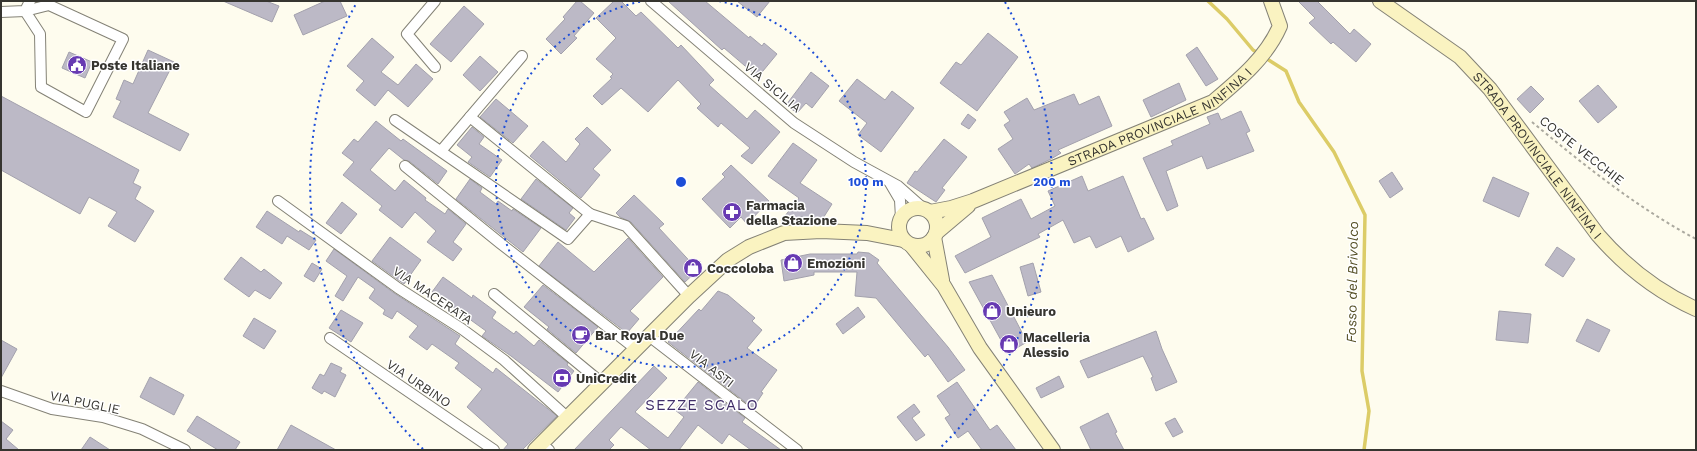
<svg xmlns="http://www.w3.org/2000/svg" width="1697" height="451" viewBox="0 0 1697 451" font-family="'Work Sans',sans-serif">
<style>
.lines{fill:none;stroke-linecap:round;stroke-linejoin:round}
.stream{stroke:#dccc67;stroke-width:3.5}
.building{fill:#bcb9c6;stroke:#a3a1ad}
.street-casing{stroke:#848276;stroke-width:12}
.secondary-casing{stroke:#848276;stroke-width:16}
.path{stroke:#aba99f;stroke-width:2;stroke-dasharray:3 3;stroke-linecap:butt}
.street{stroke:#fff;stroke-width:10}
.secondary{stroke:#faf3c1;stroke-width:14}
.ring{fill:none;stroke:#1d4ed8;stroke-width:2;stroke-dasharray:2 4}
.labels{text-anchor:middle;stroke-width:3;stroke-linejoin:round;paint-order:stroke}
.poi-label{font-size:13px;font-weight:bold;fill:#363530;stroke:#fff;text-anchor:start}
.street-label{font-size:13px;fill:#363530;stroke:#fff}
.water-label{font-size:14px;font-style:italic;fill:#544e23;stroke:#fff}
.quarter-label{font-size:15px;letter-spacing:1px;fill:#402d68;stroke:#fff}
.centre{fill:#1d4ed8;stroke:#fff;stroke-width:2}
.ring-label{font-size:12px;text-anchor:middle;font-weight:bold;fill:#1d4ed8;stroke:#fff;stroke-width:3;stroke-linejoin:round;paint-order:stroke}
</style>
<rect width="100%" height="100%" fill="#fefcee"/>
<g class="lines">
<g class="stream">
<polyline points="1208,1 1227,19 1253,50 1258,53"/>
<polyline points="1264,57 1286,71 1299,102 1334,152 1365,215 1362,371 1369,411 1364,450"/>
</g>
</g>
<g class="building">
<polygon points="223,1 266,1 279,6 272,22"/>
<polygon points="325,1 340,1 347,16 303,35 294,15"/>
<polygon points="577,1 580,1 594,13 574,36 577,38 561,54 546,39 565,19 563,17"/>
<polygon points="614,1 621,1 636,16 641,12 678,48 681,45 714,80 709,85 747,119 755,110 780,132 752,164 741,156 750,148 721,123 718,127 697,108 701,104 678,80 648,112 621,88 602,105 593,96 612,78 610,77 613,74 596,59 616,38 596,18"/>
<polygon points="668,1 705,1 749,38 750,36 762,46 764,43 777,54 758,77 724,48 722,50"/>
<polygon points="737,1 770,1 757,17"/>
<polygon points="1298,1 1317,1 1350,34 1354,29 1371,44 1356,62 1333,42 1331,44 1309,23 1315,18"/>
<polygon points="464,6 484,24 451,62 430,44"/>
<polygon points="988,33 1018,57 977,111 940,83 956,62 961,65"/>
<polygon points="372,38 394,57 381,72 398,85 416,64 433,79 408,107 388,90 375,106 356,90 364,81 347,66"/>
<polygon points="1197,47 1218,79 1206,86 1186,55"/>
<polygon points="148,50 174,62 148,113 189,134 180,151 113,117 121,101 116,99 124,80 133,84"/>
<polygon points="69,52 92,62 85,78 62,68"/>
<polygon points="480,56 498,72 480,91 463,75"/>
<polygon points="811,72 829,86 812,108 806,103 797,113 786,105"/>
<polygon points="857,79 885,100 892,91 914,108 881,152 858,135 867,123 839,101"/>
<polygon points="1179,83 1186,100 1151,117 1143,100"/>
<polygon points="1598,85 1617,107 1598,123 1579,101"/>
<polygon points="1531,86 1544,99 1530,113 1517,99"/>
<polygon points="1074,94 1079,105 1099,96 1112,126 1058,150 1061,153 1051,159 1032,168 1029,164 1015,174 998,149 1013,139 1004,125 1010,121 1004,112 1027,98 1034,110"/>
<polygon points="1,96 139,170 133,183 141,187 135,199 154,211 135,242 108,226 117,212 89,197 80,214 1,170"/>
<polygon points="496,99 528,126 513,143 480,117"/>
<polygon points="1241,111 1250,131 1246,133 1254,151 1207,169 1202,156 1166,171 1178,206 1167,211 1143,158 1173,145 1171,141 1210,124 1207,117 1218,113 1221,120"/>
<polygon points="968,114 976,120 969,129 961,124"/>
<polygon points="376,121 401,141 403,139 447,171 438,184 409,161 404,160 389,148 370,170 395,191 404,180 426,198 425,200 445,214 448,209 466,224 453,242 462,249 453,261 427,242 436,231 415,212 402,228 379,210 382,206 343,175 354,162 342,153 354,139 358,142"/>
<polygon points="472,127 484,137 479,144 502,160 490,177 468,162 472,157 457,145"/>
<polygon points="587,127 611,150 593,169 600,175 581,198 530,156 543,141 566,162 580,144 575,139"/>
<polygon points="944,139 967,157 942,188 945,190 936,202 907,183 915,171 917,172"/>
<polygon points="793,143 817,160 800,183 832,204 820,223 812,223 802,216 794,222 781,221 799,198 768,176"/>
<polygon points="731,165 769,201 747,224 741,217 730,228 702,199 725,177 722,174"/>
<polygon points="1392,172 1403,189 1390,198 1379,181"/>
<polygon points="1082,176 1088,191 1123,176 1141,219 1144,218 1154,239 1128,252 1121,236 1096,248 1090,236 1074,243 1063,220 1038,234 1040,237 965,273 955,256 991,237 982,218 1021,199 1031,219 1055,206 1048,191"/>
<polygon points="1493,177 1529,193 1519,217 1483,201"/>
<polygon points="470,179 482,188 480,192 496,204 498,201 512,211 513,209 541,228 523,252 456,199"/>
<polygon points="536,179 573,208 569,213 575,218 566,230 521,199"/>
<polygon points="634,195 664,224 659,228 698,270 685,282 631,222 620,217 616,213"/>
<polygon points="342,202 357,214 341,234 326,223"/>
<polygon points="267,211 299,232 300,230 316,240 309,250 287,236 282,244 256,227"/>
<polygon points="390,237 421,260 404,284 372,261"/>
<polygon points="628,238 663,277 630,311 639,319 627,333 539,266 558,242 594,272"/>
<polygon points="1557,247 1575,259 1563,277 1545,265"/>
<polygon points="334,249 394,293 460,336 455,344 493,373 496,368 557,416 522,450 503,450 508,444 467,407 482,389 455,368 459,363 432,344 427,350 409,337 418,326 397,311 392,319 383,314 385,310 369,298 375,289 358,277 343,301 335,296 347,276 326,261"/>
<polygon points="858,252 869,253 879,260 877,263 948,347 965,370 948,382 928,354 925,357 876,298 855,296 857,272 814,272 814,275 784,281 781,260 810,254 857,254"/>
<polygon points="241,257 261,272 264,269 282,283 270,299 255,290 249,297 224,279"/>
<polygon points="312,263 322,269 314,282 304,276"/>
<polygon points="1033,263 1041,292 1028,296 1020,267"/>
<polygon points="992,275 1027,342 1008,353 969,282"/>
<polygon points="443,277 472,298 473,295 496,312 492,318 514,334 516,331 534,346 539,340 568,363 567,365 574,371 558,392 511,356 482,336 486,331 432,292"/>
<polygon points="543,285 598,327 576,353 547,329 549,327 524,307"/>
<polygon points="718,291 728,295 755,318 752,321 762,330 747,348 777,370 761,392 763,393 753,408 668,342 699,309 701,311"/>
<polygon points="858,307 865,317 843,334 836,324"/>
<polygon points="341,310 363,323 351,342 329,328"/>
<polygon points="1499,311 1531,314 1528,343 1496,340"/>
<polygon points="254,318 276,331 264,349 243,336"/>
<polygon points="1587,319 1610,330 1599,352 1576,341"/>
<polygon points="1156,331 1162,349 1177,382 1156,391 1151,378 1153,377 1143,356 1088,378 1080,361"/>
<polygon points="1,340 17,349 1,378"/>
<polygon points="331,363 342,368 340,372 346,375 335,397 324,391 322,394 312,388 320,374 324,376"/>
<polygon points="654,366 667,378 635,412 668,438 684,417 675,410 698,382 745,418 742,422 781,450 751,450 729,434 722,444 698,425 679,450 651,450 621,427 609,440 614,445 609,450 574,450"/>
<polygon points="1059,376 1064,387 1041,398 1036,388"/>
<polygon points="150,377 184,395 174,415 140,397"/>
<polygon points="957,382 990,430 997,425 1016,450 982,450 968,431 958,438 945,418 950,415 937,396"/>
<polygon points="914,404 920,412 912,418 925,435 916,441 897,417"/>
<polygon points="1108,413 1117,432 1115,433 1124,450 1091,450 1080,427"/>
<polygon points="197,416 240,442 235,450 218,450 187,431"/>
<polygon points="1175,418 1183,432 1173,437 1165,423"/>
<polygon points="1,421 13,430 6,439 19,450 1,450"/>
<polygon points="291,425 336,450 277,450"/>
<polygon points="90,437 110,450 81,450"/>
</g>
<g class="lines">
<defs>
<g id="street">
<polyline points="435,1 407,34 435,67"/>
<polyline points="651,1 794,123 854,162 898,186 924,209"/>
<polygon points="49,5 123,39 86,112 41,87 40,34 25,11"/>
<polyline points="1,12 25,11 30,1"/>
<polyline points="470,117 590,214"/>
<polyline points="395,120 568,239 590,214 626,226 689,296"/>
<polyline points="441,151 522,56"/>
<polyline points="405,166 500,243 636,349"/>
<polyline points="890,183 900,200 901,218"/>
<polyline points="278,201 398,288 462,329 504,360 568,418"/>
<polyline points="494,294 602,383"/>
<polyline points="649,336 797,450"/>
<polyline points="330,338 494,450"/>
<polyline points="1,391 52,409 103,417 142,429 185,450"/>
<polyline points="541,444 549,450"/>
</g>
<g id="secondary">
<path id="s1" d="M1380,1L1460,57L1490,89L1598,235C1625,266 1658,292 1696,309"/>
<circle cx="918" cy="227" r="19"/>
<path id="s2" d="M930,212L951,208L973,201L1213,102C1239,80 1266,58 1280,26L1271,1"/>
<polyline points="936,233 968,206"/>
<polyline points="934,237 942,280"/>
<polyline points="911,245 944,286 980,348 1053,450"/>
<polyline points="535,450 689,296 728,260 749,247 784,233 821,231 867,233 903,240"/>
</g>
</defs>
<use href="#street" class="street-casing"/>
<use href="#secondary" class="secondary-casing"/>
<path class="path" d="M1532,122C1584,165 1636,207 1696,239"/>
<use href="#street" class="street"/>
<use href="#secondary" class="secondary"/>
</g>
<g class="ring">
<path d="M719 1A185 185 0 1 1 643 1"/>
<path d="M423 449A371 371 0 0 1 357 2M1005 2A371 371 0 0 1 939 449"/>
</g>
<defs>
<symbol id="civic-disc" viewBox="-11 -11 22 22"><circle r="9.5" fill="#673ab2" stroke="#fff"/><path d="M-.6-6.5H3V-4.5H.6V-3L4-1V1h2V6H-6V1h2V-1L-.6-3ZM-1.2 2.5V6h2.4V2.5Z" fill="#fff"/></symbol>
<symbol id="pharmacy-disc" viewBox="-11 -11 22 22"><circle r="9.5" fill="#673ab2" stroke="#fff"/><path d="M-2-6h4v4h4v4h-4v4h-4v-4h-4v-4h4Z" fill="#fff"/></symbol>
<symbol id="shop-disc" viewBox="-11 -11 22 22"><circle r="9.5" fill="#673ab2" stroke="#fff"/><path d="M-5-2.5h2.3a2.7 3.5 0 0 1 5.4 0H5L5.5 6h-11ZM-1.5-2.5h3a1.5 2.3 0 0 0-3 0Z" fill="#fff"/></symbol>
<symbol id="cafe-disc" viewBox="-11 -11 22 22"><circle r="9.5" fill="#673ab2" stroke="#fff"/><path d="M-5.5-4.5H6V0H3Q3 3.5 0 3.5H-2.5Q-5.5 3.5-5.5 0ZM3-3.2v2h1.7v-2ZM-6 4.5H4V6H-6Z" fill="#fff"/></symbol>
<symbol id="bank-disc" viewBox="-11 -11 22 22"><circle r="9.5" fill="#673ab2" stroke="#fff"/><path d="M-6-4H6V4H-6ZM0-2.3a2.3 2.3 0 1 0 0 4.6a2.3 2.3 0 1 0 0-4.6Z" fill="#fff"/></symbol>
</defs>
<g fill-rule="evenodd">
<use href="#civic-disc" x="66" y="54" width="22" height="22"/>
<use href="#pharmacy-disc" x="721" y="201" width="22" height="22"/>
<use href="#shop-disc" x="782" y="252" width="22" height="22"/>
<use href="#shop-disc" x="682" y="257" width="22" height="22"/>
<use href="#shop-disc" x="981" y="300" width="22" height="22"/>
<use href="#cafe-disc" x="570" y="324" width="22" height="22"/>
<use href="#shop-disc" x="998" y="333" width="22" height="22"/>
<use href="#bank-disc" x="551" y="367" width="22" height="22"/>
</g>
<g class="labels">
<g class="poi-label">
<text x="91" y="70">Poste Italiane</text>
<text x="746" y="210">Farmacia<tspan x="746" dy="15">della Stazione</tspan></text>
<text x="807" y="268">Emozioni</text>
<text x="707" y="273">Coccoloba</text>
<text x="1006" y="316">Unieuro</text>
<text x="595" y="340">Bar Royal Due</text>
<text x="1023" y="342">Macelleria<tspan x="1023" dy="15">Alessio</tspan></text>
<text x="576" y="383">UniCredit</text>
</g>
<g class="street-label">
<text transform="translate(773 87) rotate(40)" y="5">VIA SICILIA</text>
<text dy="5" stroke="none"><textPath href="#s2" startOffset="250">STRADA PROVINCIALE NINFINA I</textPath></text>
<text transform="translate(1582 150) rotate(38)" y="5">COSTE VECCHIE</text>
<text dy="5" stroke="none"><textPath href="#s1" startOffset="223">STRADA PROVINCIALE NINFINA I</textPath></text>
<text transform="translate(433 295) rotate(34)" y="5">VIA MACERATA</text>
<text transform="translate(712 368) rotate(38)" y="5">VIA ASTI</text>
<text transform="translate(419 383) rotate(34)" y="5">VIA URBINO</text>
<text transform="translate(85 402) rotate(12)" y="5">VIA PUGLIE</text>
</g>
<g class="water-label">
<text transform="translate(1352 282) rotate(-89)" y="5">Fosso del Brivolco</text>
</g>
<g class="quarter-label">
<text x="702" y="410">SEZZE SCALO</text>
</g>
</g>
<circle cx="681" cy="182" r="6" class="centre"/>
<g class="ring-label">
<text x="866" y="186">100 m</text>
<text x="1052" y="186">200 m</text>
</g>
<rect width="1697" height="451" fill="none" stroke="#363530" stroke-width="4"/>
</svg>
